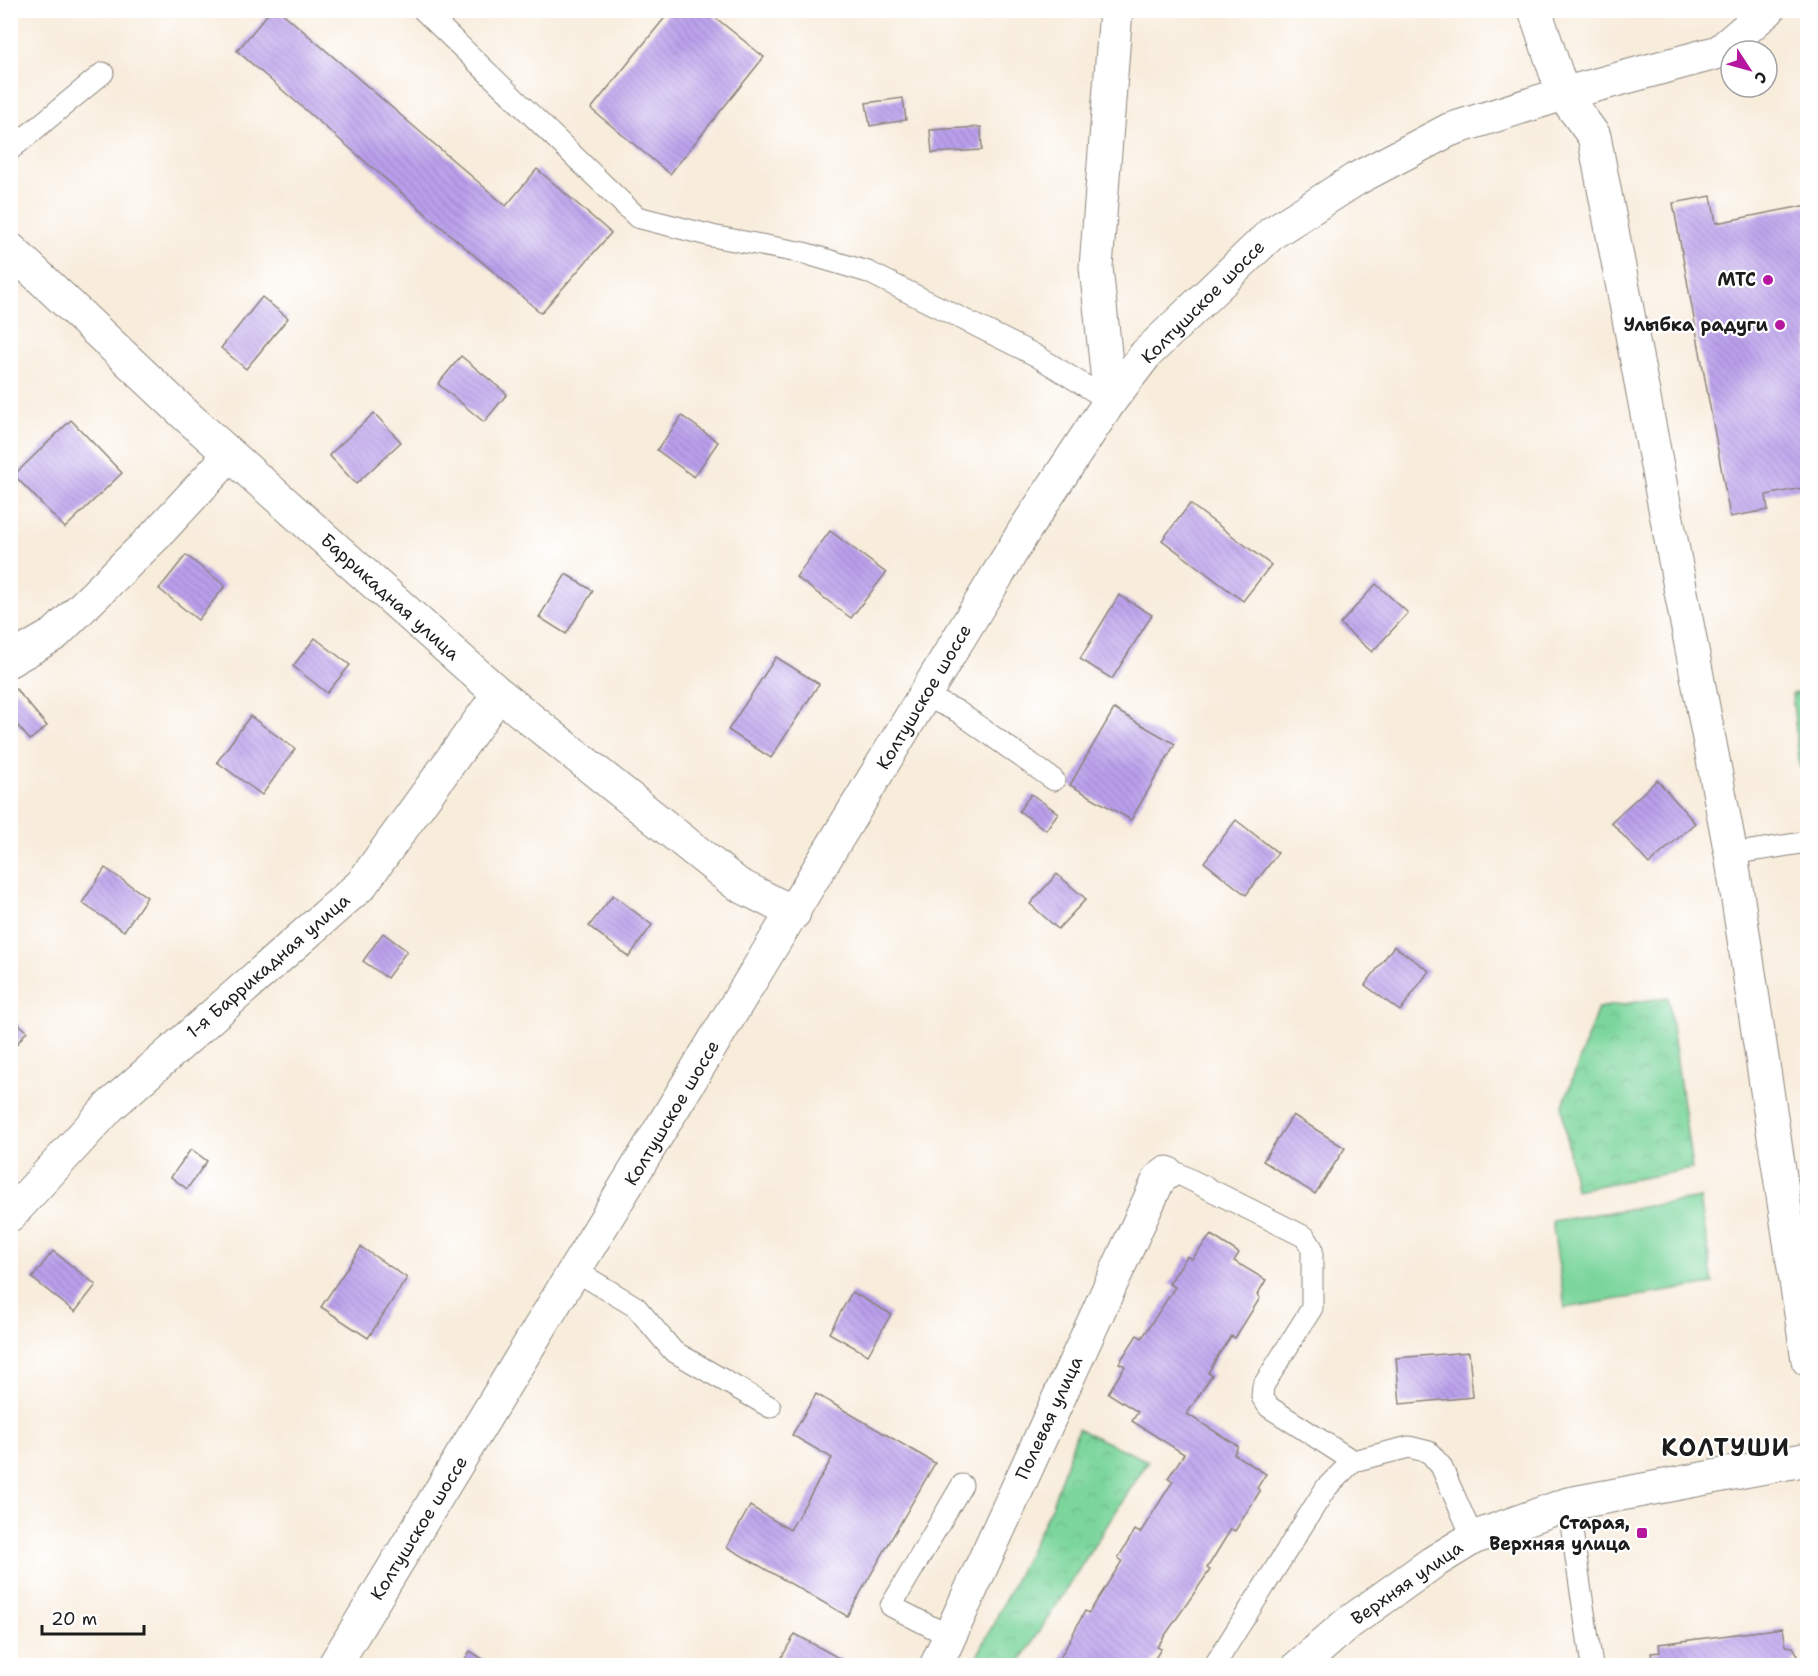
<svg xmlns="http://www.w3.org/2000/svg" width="1818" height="1676" viewBox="0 0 1818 1676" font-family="'Shantell Sans',sans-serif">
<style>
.grass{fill:#7cd69c;stroke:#4c795c;stroke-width:1.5}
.park{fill:url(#park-crowns);stroke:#4c795c;stroke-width:1.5}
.building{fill:url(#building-back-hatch)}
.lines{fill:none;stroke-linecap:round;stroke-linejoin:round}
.lane-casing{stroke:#8a847c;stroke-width:23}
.street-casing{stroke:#8a847c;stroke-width:35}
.secondary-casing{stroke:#8a847c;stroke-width:35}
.lane{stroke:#fff;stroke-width:21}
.street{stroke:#fff;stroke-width:33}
.secondary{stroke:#fff;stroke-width:33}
.poi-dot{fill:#b5179e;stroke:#fff;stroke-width:2}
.labels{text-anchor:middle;stroke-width:4.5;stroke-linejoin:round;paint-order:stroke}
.poi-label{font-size:18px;font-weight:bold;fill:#1c1c1c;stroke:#fff;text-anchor:end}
.street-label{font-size:18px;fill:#1c1c1c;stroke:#fff}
.district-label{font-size:24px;font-weight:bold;letter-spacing:1.5px;fill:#1c1c1c;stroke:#fff}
</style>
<defs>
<pattern id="park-crowns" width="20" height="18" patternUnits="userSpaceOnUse" patternTransform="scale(1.5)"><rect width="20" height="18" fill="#7cd69c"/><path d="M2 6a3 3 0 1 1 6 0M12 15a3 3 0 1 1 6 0" fill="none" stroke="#6bb786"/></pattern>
<pattern id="building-back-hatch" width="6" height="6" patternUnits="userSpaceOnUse" patternTransform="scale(1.5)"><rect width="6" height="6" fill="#ba9feb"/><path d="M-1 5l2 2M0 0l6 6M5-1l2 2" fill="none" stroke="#9f88c9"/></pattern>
</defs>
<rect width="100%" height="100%" fill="#fff"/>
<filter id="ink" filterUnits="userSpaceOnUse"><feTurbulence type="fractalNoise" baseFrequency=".0167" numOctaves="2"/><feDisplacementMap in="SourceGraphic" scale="12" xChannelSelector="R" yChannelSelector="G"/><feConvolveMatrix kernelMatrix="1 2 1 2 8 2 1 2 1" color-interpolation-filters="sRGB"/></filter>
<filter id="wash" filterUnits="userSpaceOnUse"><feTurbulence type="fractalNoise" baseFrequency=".008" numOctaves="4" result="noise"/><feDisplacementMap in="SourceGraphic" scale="24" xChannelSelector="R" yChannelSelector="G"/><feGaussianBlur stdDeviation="1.35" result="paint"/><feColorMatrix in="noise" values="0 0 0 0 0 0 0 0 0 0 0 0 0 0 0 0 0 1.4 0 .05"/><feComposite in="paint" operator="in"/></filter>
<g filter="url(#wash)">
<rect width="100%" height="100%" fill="#f8ecdb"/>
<polygon class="grass" points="1700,1198 1713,1284 1565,1308 1552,1221"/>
<g class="park">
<polygon points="1807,691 1807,767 1800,768 1792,694"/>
<polygon points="1668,997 1692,1169 1575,1190 1562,1108 1598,1008"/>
<polygon points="1078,1429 1148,1461 1018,1665 973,1665 1052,1505"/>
</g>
<g id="blocks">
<g class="building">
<polygon points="271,10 279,10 506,206 537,169 611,233 541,313 237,51"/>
<polygon points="671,10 706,10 764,57 670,174 591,109"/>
<polygon points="903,98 906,120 870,126 866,103"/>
<polygon points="981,127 982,150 932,153 930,130"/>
<polygon points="1711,196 1716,223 1808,205 1808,487 1766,495 1768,510 1730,517 1673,203"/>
<polygon points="262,297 288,318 246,369 221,348"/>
<polygon points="461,356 507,394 484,422 438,384"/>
<polygon points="374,413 401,442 356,484 329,455"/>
<polygon points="682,416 718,442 694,477 657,450"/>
<polygon points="71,420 122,473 65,528 14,475"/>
<polygon points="1190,504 1271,565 1243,601 1162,540"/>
<polygon points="830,531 886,573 851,618 796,577"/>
<polygon points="186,555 225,586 198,620 159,589"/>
<polygon points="566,574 593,591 566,634 539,617"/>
<polygon points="1376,584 1408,613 1372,652 1340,624"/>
<polygon points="1119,595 1152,615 1112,679 1080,659"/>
<polygon points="315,638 350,665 327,693 293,666"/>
<polygon points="776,657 819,684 771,758 728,730"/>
<polygon points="16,689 47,726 30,740 10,717 10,694"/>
<polygon points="1114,709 1175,744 1131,820 1070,785"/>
<polygon points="250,716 295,749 262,795 217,762"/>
<polygon points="1657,780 1695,823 1649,864 1611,822"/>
<polygon points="1031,794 1058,813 1046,830 1019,811"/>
<polygon points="1236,820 1278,853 1246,895 1204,862"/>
<polygon points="105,868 147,897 124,931 82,903"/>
<polygon points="1057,874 1086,899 1058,929 1030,904"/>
<polygon points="613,895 652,925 629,957 589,926"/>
<polygon points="383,933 407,951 387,978 363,961"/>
<polygon points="1394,946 1429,971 1400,1011 1365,985"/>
<polygon points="10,1017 27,1031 12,1050 10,1049"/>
<polygon points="1293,1115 1345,1148 1315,1194 1263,1161"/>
<polygon points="191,1149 207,1161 187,1189 171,1177"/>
<polygon points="1211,1235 1239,1253 1234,1261 1266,1280 1257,1295 1260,1298 1235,1338 1231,1336 1219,1354 1208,1373 1212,1375 1187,1414 1238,1446 1234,1454 1266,1474 1257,1488 1260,1491 1235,1531 1231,1529 1207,1568 1210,1570 1157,1647 1161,1649 1150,1666 1056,1666 1085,1611 1089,1613 1122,1561 1118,1558 1135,1530 1140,1533 1173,1481 1168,1478 1184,1454 1132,1421 1138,1412 1108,1393 1125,1366 1119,1363 1137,1335 1142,1338 1175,1287 1169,1284 1187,1256 1192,1259"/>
<polygon points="361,1247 407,1278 368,1338 321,1307"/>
<polygon points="53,1251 96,1285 75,1312 32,1278"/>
<polygon points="852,1292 891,1314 868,1355 829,1333"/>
<polygon points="1469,1352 1473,1397 1400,1404 1396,1358"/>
<polygon points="816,1394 935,1463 847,1616 727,1547 750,1506 790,1530 832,1458 792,1435"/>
<polygon points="1783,1628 1786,1646 1793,1647 1798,1655 1791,1666 1653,1666 1651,1653 1660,1652 1659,1644"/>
<polygon points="795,1634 848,1663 847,1666 777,1666"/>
<polygon points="470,1651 494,1666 461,1666"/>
</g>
</g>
</g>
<g filter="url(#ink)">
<use href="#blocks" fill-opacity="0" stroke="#8a847c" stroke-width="1.5"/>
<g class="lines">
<defs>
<g id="lane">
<polyline points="423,10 637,217 712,236 804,253 868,272 1035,355 1110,401"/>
<polyline points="10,150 103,73"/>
<polyline points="925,696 957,711 1054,780"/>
<polyline points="1731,854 1808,842"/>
<polyline points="1167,1173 1177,1173 1305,1237 1312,1248 1312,1308 1263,1386 1262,1397 1269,1407 1353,1461"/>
<polyline points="576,1271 636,1307 673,1351 770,1407"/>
<polyline points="1568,1504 1592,1666"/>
<polyline points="949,1636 891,1606 962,1485"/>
<polyline points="1214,1666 1326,1488 1353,1461 1409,1447 1429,1452 1441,1466 1473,1538"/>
</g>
<g id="street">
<polyline points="1563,94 1594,136 1731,854 1808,1360"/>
<polyline points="10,249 189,418 499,694 737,884 794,913"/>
<polyline points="1110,401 1096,267 1116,10"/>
<polyline points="10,660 55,634 156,535 230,455"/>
<polyline points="10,1215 110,1106 361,885 499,694"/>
<polyline points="936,1666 1159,1179 1167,1173"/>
<polyline points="1299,1666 1347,1624 1432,1563 1473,1538 1568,1504 1808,1459"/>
</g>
<g id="secondary">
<polyline points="1535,10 1563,94"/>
<polyline points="334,1666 1026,528 1110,401 1146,354 1272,233 1356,179 1449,130 1563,94 1719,52 1768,10"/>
</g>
</defs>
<use href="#lane" class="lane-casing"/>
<use href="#street" class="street-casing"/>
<use href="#secondary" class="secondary-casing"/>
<use href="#lane" class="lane"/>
<use href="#street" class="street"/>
<use href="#secondary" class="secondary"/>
</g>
</g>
<g class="poi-dot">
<circle cx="1768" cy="280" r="6"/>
<circle cx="1780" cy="325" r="6"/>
<rect x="1636" y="1527" width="12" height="12" rx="3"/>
</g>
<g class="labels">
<g class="poi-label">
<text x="1756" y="286">МТС</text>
<text x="1768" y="331">Улыбка радуги</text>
<text x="1630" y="1529">Старая,<tspan x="1630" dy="21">Верхняя улица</tspan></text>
</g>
<g class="street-label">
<text transform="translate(1203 302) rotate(-45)" y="6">Колтушское шоссе</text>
<text transform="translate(390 597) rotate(42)" y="6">Баррикадная улица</text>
<text transform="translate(924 697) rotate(-59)" y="6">Колтушское шоссе</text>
<text transform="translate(268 966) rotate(-41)" y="6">1-я Баррикадная улица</text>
<text transform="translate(672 1113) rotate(-59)" y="6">Колтушское шоссе</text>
<text transform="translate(1049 1418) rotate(-65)" y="6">Полевая улица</text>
<text transform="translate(419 1528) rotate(-58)" y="6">Колтушское шоссе</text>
<text transform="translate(1407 1583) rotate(-35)" y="6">Верхняя улица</text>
</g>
<g class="district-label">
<text x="1726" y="1456">КОЛТУШИ</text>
</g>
</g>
<rect width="1818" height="1676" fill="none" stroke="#fff" stroke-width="36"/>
<g transform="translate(1749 69) rotate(126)"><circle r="28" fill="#ffffff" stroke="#a4a4a4" stroke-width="1.5"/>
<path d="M0-4.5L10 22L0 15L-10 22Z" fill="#b5179e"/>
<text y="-9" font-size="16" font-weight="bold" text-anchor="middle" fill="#1c1c1c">С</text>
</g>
<path d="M42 1625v9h102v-9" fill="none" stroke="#1c1c1c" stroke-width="3"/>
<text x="51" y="1625" font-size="18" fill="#1c1c1c" stroke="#ffffff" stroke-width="4.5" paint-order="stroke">20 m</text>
</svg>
